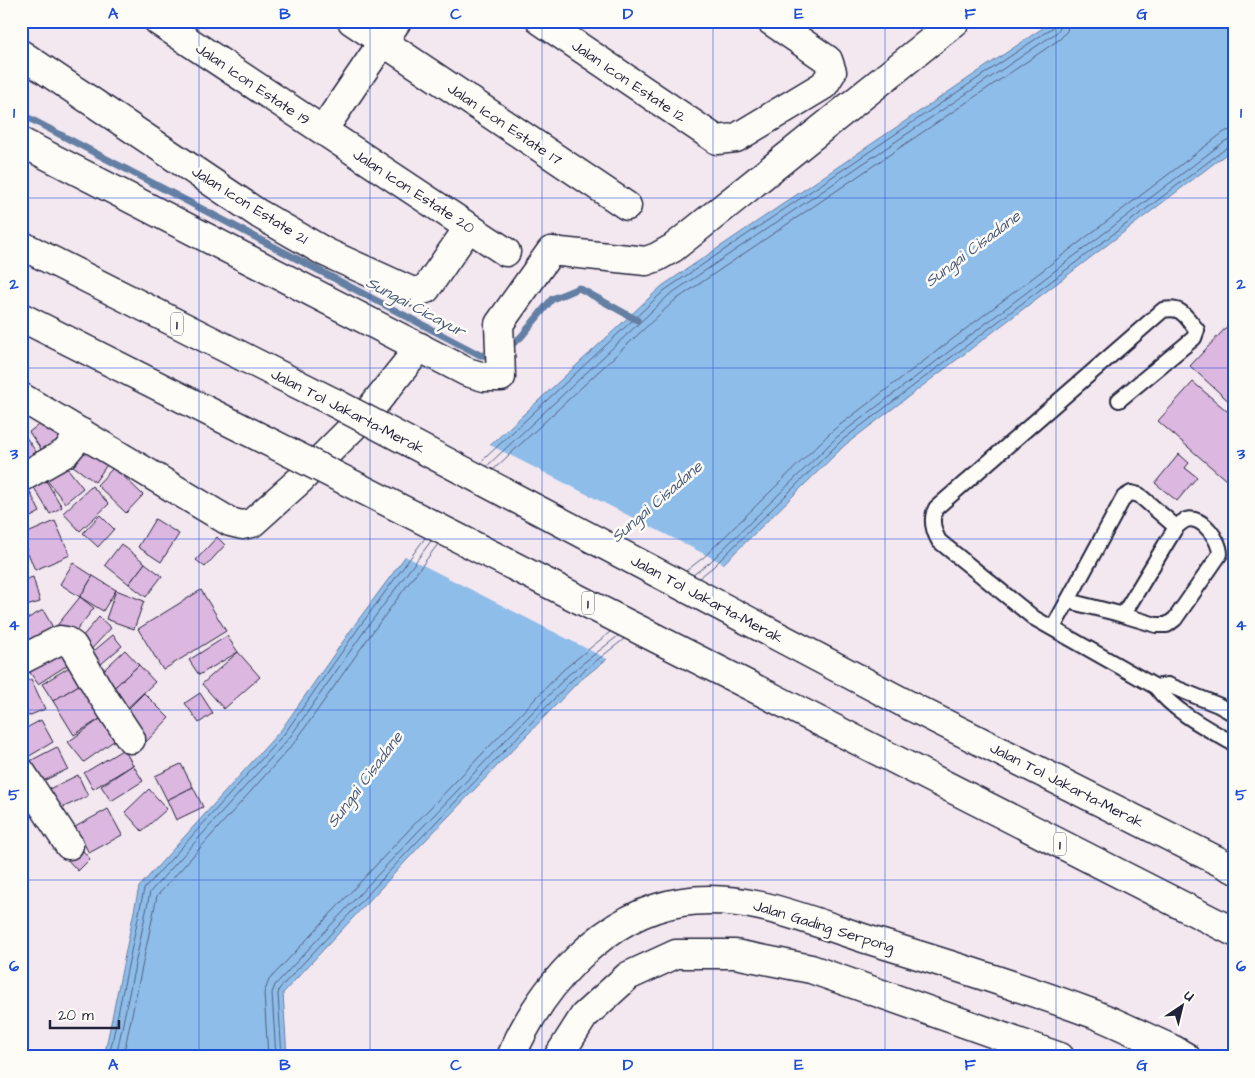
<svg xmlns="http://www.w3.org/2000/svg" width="1255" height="1078" viewBox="0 0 1255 1078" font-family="'Architects Daughter',sans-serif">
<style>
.water{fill:#8fbde9;stroke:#637fa3}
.pier{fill:#f3e7f0}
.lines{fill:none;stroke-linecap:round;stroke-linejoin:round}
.shore{stroke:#4e6081;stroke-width:1}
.stream{stroke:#637fa3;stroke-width:7}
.building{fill:#dcb7e0;stroke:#22223b}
.service-casing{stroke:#22223b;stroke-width:18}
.minor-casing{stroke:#22223b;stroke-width:31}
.primary-casing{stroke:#22223b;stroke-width:31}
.motorway-casing{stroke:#22223b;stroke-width:31}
.service{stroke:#fdfcf7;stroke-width:14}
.minor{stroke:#fdfcf7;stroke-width:28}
.primary{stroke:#fdfcf7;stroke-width:28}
.motorway{stroke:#fdfcf7;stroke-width:28}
.motorway-bridge-casing{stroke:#22223b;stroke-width:31;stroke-linecap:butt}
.motorway-bridge{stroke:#fdfcf7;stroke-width:28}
.grid{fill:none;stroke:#1d4ed8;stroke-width:1;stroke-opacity:0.55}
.labels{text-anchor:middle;stroke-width:5;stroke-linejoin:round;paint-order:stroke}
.shield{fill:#fdfcf7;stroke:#646373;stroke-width:1}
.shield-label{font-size:14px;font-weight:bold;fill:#22223b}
.street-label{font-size:15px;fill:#22223b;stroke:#fdfcf7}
.water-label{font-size:16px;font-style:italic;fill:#485878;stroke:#fdfcf7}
.neatline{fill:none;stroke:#1d4ed8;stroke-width:2}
.grid-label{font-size:16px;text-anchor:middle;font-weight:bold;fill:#1d4ed8}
</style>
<rect width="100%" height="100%" fill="#f3e7f0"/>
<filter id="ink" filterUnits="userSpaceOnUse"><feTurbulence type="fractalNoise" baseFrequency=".02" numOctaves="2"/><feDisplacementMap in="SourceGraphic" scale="10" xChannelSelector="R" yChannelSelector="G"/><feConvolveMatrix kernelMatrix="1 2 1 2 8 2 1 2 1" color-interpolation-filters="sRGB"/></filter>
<g filter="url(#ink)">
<polygon class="water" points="1053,21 1234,21 1234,148 845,445 716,571 577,683 419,847 283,993 287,1057 104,1057 139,887 281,730 356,623 482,453 662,286"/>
<polygon class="pier" points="488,444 726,565 609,660 403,555 480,452"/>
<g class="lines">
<g class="shore">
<polyline points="481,463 486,457 665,290 1052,28 1055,21"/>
<polyline points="487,466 669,295 1056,33 1060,28 1061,21"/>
<polyline points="493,470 674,301 1060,39 1067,31 1069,21"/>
<polyline points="686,571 704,557 832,431 1220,135 1226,131 1234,130"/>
<polyline points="693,575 709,563 837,437 1225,141 1234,138"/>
<polyline points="699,578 713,567 841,441 1229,146 1234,144"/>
<polyline points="109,1057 144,889 285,733 360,626 425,538"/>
<polyline points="116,1057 150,892 290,737 365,630 431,541"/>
<polyline points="123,1057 157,896 295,742 371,634 438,544"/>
<polyline points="268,1057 264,993 269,980 405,834 563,670 610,632"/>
<polyline points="276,1057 272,993 275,985 411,839 568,675 618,636"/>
<polyline points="282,1057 278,994 279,989 415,844 573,679 624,639"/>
</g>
<g class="stream">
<polyline points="21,114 480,355 494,356"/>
<polyline points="507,348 521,337 552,299 579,288 637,320"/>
</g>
</g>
<g class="building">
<polygon points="1234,319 1234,406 1190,366"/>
<polygon points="1193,382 1234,417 1234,487 1158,421"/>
<polygon points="49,417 69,443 48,459 29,432"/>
<polygon points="21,430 41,459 21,471"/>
<polygon points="86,441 111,459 95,482 69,463"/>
<polygon points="1179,454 1189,463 1185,468 1197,477 1177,501 1155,483"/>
<polygon points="64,464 83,488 65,503 46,479"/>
<polygon points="114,467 143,495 126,513 97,485"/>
<polygon points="42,474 62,507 50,514 30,481"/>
<polygon points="27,486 40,512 25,520 21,512 21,489"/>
<polygon points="92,486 109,504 80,531 63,513"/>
<polygon points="100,515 114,529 98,547 83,533"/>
<polygon points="155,519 179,534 161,562 138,547"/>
<polygon points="55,521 70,555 35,570 21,536"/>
<polygon points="217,537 225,545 205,567 196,560"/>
<polygon points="121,544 145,563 129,584 105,565"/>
<polygon points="73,563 93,576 80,597 60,584"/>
<polygon points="145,563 162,576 146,597 129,584"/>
<polygon points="93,576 116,590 103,611 80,597"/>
<polygon points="33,577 40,602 26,606 21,590 21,581"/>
<polygon points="116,590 144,601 134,629 106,619"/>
<polygon points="201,590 226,631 163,670 138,629"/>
<polygon points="80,597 94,608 69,640 55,628"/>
<polygon points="43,610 55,631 21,651 21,622"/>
<polygon points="99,617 111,628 86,655 75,645"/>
<polygon points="113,635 122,646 93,671 83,660"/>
<polygon points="227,636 238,652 199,675 189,660"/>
<polygon points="55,643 69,664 38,684 24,664"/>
<polygon points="125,650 139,665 107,694 93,680"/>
<polygon points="238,652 260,677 224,709 202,684"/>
<polygon points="139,665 155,682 123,712 107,694"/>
<polygon points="71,666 82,683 53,701 42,684"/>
<polygon points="31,679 45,709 21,719 21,684"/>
<polygon points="82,683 103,717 74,735 53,701"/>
<polygon points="144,693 169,718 146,742 120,717"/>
<polygon points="200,693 213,713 199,723 185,703"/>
<polygon points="103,717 118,738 84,762 68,742"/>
<polygon points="41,720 53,742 21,761 21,731"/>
<polygon points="57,747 68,769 39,783 28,762"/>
<polygon points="124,749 133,765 93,789 84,773"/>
<polygon points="181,764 193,787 167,800 155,776"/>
<polygon points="133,765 143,781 111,801 101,786"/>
<polygon points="78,775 88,796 55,811 45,791"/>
<polygon points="193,787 203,807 176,820 167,800"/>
<polygon points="149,789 167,809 142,831 125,812"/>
<polygon points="21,793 30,809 21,813"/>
<polygon points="108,809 122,835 89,853 75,827"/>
<polygon points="77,844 90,859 78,871 64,856"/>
</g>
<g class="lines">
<defs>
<g id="service">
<path d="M1119,400L1194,338L1197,330C1185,316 1182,306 1163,310L936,508C930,519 933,530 939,541L1034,618L1156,687C1173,711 1208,729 1234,744"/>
<path d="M1068,601L1116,613L1156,625H1167L1175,619L1220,554C1220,540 1202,515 1186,520C1183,521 1179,525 1176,527L1123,615"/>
<polyline points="1053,628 1124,497 1131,493 1139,495 1176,527"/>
<polyline points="1156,687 1168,685 1218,705 1234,714"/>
</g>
<g id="minor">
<polyline points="158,21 506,252"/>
<polyline points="352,21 627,206"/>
<polyline points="541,21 717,140 736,138 824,85 832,72 828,60 771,21"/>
<polyline points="21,54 259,214 325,252 413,292 426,289 469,227"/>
<polyline points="323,130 397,21"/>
<polyline points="21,142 467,372 484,377 501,377 499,324 551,251 646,261 657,257 673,248 956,21"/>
<polyline points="21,397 230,522 242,525 252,523 300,480 368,412 420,347"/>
<polyline points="21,478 65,453 82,433"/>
<polyline points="21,660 60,640 66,641 73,646 100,692 131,739"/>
<polyline points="21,772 69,845"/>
</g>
<g id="primary">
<path d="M511,1057C540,987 604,914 682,902C745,892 807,920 866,939C942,962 1019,986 1094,1014C1121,1025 1147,1038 1174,1050L1186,1057"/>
<polyline points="558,1057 584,1016 628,976 676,954 735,954 811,969 1060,1057"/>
</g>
<g id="motorway">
<polyline points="21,245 333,402"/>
<polyline points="21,317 289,452"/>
<polyline points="912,707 1234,869"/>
<polyline points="886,755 1234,932"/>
</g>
</defs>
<use href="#service" class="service-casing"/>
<use href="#minor" class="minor-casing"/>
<use href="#primary" class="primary-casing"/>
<use href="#motorway" class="motorway-casing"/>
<use href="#service" class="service"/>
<use href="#minor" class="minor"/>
<use href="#primary" class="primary"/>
<use href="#motorway" class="motorway"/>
<defs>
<g id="motorway-bridge">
<polyline points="333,402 912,707"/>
<polyline points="289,452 886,755"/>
</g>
</defs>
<use href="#motorway-bridge" class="motorway-bridge-casing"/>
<use href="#motorway-bridge" class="motorway-bridge"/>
</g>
</g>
<path class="grid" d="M199,21V1057M370,21V1057M542,21V1057M713,21V1057M885,21V1057M1056,21V1057M21,198H1234M21,368H1234M21,539H1234M21,710H1234M21,880H1234"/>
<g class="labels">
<g class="shield">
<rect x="171" y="312.5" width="12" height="23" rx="4"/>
<rect x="582" y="591.5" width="12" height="23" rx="4"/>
<rect x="1054" y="832.5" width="12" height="23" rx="4"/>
</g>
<g class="shield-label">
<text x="177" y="329">1</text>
<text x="588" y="608">1</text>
<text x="1060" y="849">1</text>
</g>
<g class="street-label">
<text transform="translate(629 81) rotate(34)" y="5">Jalan Icon Estate 12</text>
<text transform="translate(253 84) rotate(34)" y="5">Jalan Icon Estate 19</text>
<text transform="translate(505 124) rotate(34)" y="5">Jalan Icon Estate 17</text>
<text transform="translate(414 191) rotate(33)" y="5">Jalan Icon Estate 20</text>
<text transform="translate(250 205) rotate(32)" y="5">Jalan Icon Estate 21</text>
<text transform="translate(348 411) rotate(27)" y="5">Jalan Tol Jakarta–Merak</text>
<text transform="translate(707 599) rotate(28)" y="5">Jalan Tol Jakarta–Merak</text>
<text transform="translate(1067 785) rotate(27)" y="5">Jalan Tol Jakarta–Merak</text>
<text transform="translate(824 926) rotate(17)" y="5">Jalan Gading Serpong</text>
</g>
<g class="water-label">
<text transform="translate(972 248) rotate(-37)" y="6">Sungai Cisadane</text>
<text transform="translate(416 306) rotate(28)" y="6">Sungai Cicayur</text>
<text transform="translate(656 501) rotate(-41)" y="6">Sungai Cisadane</text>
<text transform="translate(364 779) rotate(-53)" y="6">Sungai Cisadane</text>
</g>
</g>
<rect width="1255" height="1078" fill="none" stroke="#fdfcf7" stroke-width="55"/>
<g transform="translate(1182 1006) rotate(35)" stroke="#fdfcf7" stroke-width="4" paint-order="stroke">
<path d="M0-4L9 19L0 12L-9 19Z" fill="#22223b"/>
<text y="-8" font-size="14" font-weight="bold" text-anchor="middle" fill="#22223b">U</text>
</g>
<path d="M50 1020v8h69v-8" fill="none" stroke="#22223b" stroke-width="2.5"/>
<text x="58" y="1020" font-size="15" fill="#22223b" stroke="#fdfcf7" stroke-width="4" paint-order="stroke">20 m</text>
<rect x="28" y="28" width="1200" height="1022" class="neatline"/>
<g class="grid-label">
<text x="113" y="19">A</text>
<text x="285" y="19">B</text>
<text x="456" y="19">C</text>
<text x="628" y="19">D</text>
<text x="799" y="19">E</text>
<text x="970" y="19">F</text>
<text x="1142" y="19">G</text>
<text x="14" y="118">1</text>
<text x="1241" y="118">1</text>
<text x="14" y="289">2</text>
<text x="1241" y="289">2</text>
<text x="14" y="459">3</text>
<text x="1241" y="459">3</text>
<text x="14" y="630">4</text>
<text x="1241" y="630">4</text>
<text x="14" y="800">5</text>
<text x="1241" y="800">5</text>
<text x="14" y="971">6</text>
<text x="1241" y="971">6</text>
<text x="113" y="1070">A</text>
<text x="285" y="1070">B</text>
<text x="456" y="1070">C</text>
<text x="628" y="1070">D</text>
<text x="799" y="1070">E</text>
<text x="970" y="1070">F</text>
<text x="1142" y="1070">G</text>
</g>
</svg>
